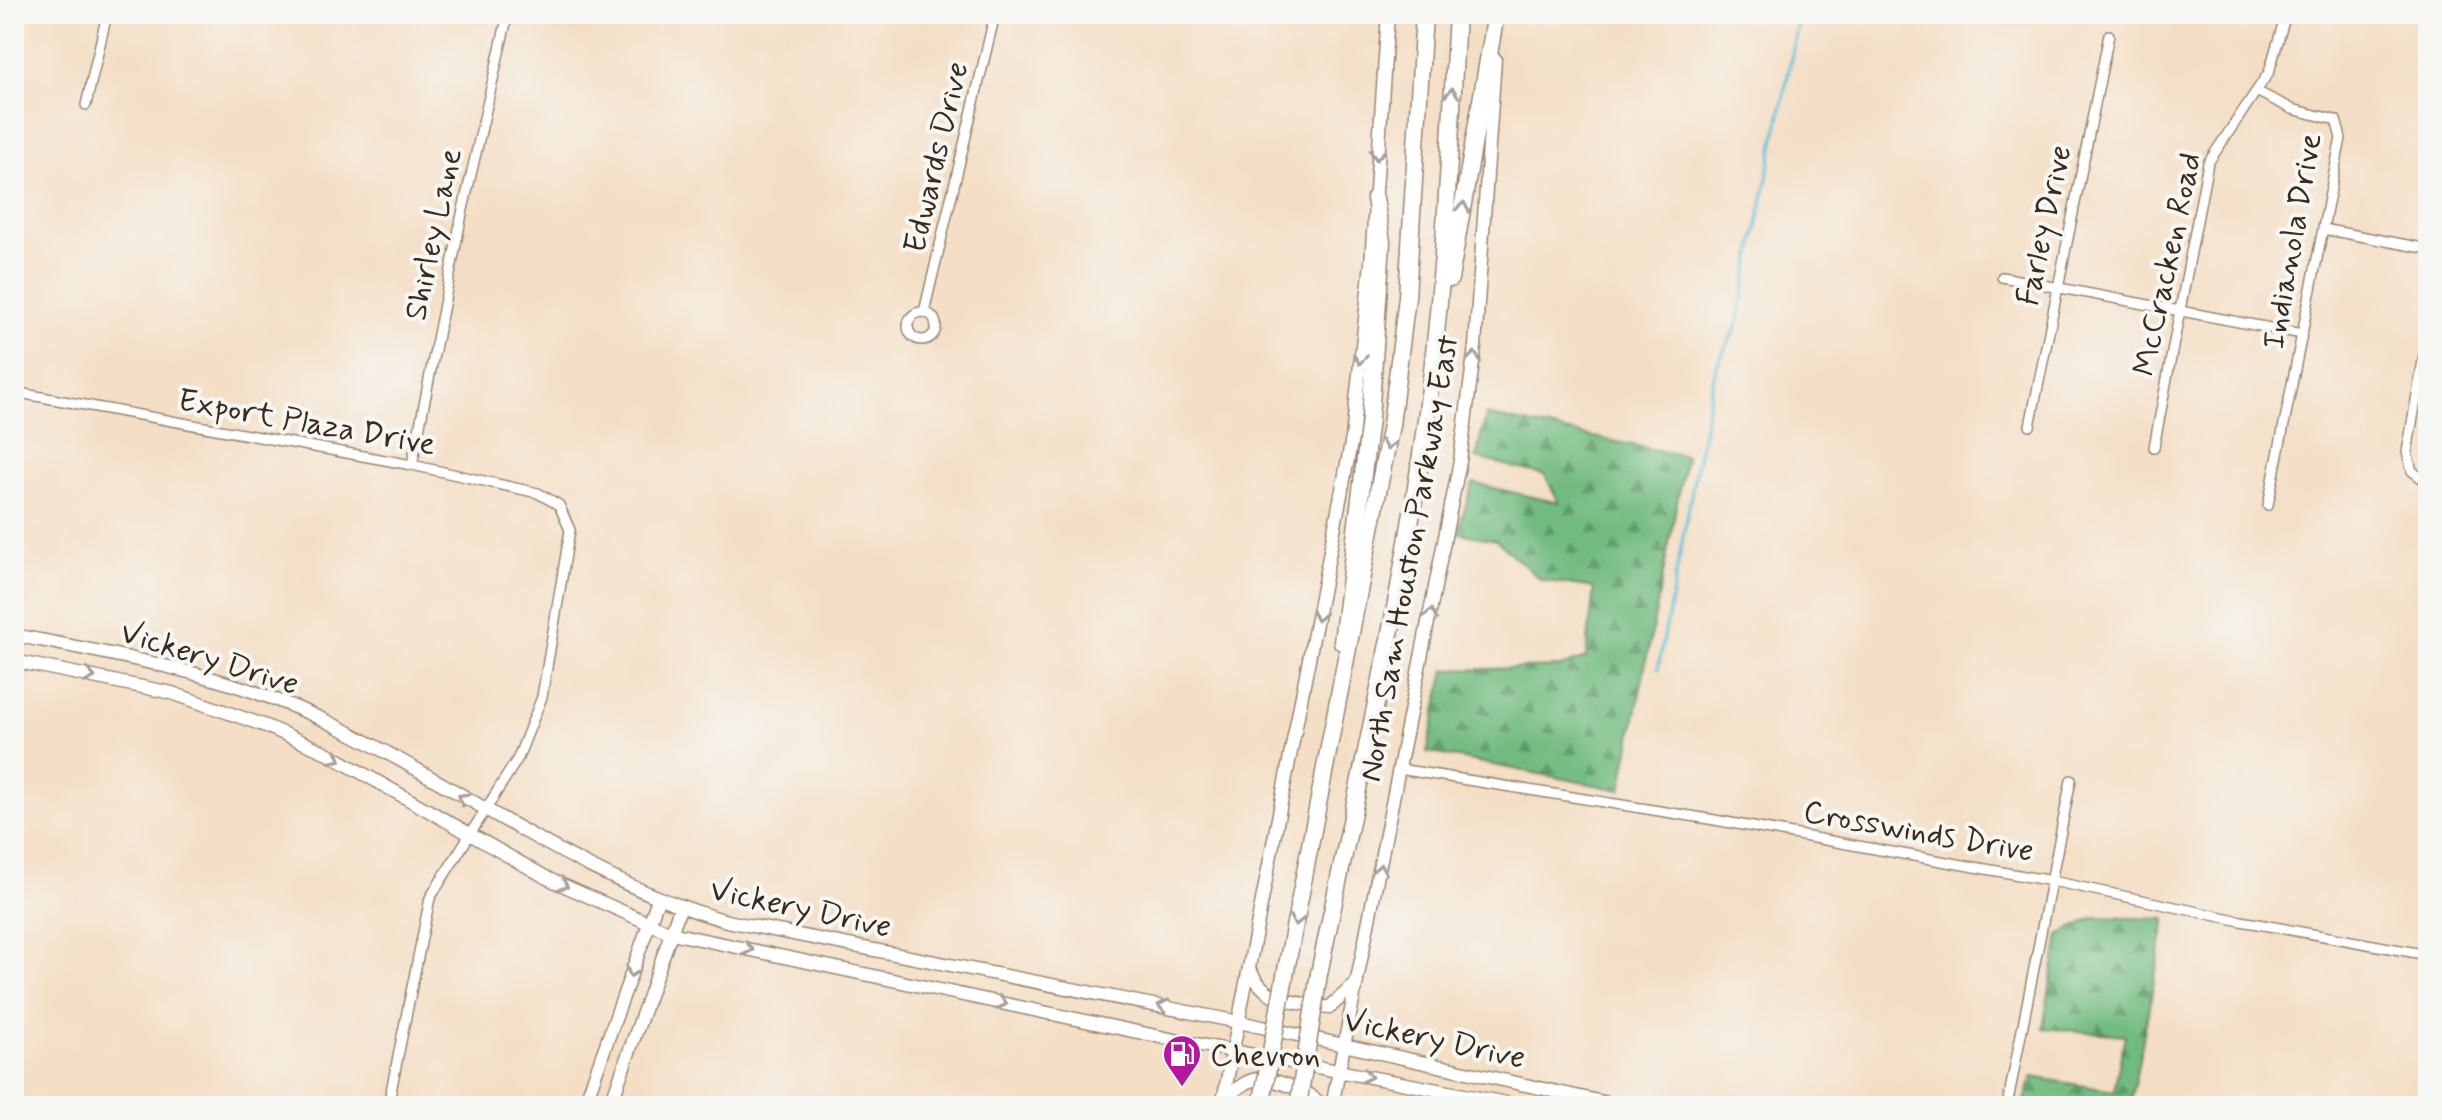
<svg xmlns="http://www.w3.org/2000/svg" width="2442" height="1120" viewBox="0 0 2442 1120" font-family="Mynerve,sans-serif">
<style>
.forest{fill:url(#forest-firs);stroke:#56724f;stroke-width:2}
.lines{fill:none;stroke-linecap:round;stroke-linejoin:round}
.stream{stroke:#56bdd4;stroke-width:3}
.street-casing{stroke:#988472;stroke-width:12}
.secondary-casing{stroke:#988472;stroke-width:15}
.highway-casing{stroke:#988472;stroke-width:19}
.street{stroke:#fff;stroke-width:9}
.secondary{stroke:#fff;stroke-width:12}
.highway{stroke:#fff;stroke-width:16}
.highway-bridge-casing{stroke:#988472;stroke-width:19;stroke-linecap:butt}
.highway-bridge{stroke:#fff;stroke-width:16}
.oneway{stroke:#a79f9a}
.labels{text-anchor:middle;stroke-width:8;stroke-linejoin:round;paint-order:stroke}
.street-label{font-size:32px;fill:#3b2a1e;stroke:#f6f6f2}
.poi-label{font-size:32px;fill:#3b2a1e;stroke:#f6f6f2;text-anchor:start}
</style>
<defs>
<pattern id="forest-firs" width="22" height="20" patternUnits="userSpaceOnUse" patternTransform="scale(2)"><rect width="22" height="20" fill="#72bb80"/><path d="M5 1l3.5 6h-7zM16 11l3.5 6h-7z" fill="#5f9868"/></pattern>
</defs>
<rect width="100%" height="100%" fill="#f6f6f2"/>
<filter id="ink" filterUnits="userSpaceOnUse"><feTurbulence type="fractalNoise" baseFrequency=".0125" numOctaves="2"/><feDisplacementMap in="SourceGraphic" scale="16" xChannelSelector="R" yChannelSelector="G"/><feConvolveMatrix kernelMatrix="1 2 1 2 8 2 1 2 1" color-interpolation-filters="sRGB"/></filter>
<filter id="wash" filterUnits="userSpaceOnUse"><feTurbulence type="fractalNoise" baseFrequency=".006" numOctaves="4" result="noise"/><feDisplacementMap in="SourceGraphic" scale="32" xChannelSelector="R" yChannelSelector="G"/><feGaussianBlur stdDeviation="1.8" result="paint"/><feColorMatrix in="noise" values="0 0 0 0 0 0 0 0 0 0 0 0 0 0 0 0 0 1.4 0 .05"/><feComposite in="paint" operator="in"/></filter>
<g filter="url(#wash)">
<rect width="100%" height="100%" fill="#f4dec5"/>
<g class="forest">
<polygon points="1486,415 1686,456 1621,790 1427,752 1445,670 1560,667 1586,658 1594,588 1541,580 1496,540 1457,533 1473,483 1559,503 1545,475 1476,458"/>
<polygon points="2094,917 2166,919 2130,1106 2024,1104 2032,1077 2114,1091 2125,1035 2043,1028 2059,935"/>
</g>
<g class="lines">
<polyline class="stream" points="1658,669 1710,395 1716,367 1738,323 1800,14"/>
</g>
</g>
<g filter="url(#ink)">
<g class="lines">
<defs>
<g id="street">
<polyline points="2258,92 2292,109 2336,120 2341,138 2268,505"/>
<polyline points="86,105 107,14"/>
<polyline points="2323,229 2428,249"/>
<polyline points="2002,277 2302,334"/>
<polyline points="924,312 995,14"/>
<circle cx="922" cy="326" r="14"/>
<polyline points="2428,332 2407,452 2412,471 2428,483"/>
<polyline points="14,392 412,465 538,493 559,505 570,530 542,697 518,758 430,898 388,1106"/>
<polyline points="2030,426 2109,35"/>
<polyline points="2154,447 2208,163 2269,72 2286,14"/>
<polyline points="412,465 462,214 508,14"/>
<polyline points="1399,769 1709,819 2052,881 2241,921 2428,955"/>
<polyline points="2007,1106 2071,780"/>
</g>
<g id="secondary">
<path d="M14,635C121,656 229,674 328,722C462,787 581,880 727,921L1239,1022L1621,1106"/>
<polyline points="14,661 172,693 266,726 325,752 549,879 671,933 1175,1040 1522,1106"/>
<path d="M1250,970C1267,1005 1294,1001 1329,1008L1357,982"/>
<path d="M1223,1100C1232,1093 1244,1081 1257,1079C1274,1078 1312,1092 1322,1106"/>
<polyline points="584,1106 658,899"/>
<polyline points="610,1106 680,908"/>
<polyline points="1222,1106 1352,438 1371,263 1388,14"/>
<polyline points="1332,1106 1460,461 1475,347 1495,59"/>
</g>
<g id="highway">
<polyline points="1450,279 1496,14"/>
<polyline points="1342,642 1370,419 1382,242 1375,198"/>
<polyline points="1287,965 1391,425 1407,297 1424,14"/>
<path d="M1319,974C1358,782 1405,590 1429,396C1445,269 1450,141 1457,14"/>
</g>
</defs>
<use href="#street" class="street-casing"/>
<use href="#secondary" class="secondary-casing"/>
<use href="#highway" class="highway-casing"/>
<use href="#street" class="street"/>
<use href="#secondary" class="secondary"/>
<use href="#highway" class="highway"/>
<defs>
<g id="highway-bridge">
<polyline points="1261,1106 1287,965"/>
<polyline points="1298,1106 1319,974"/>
</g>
</defs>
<use href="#highway-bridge" class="highway-bridge-casing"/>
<use href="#highway-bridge" class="highway-bridge"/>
</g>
<defs><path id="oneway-chevron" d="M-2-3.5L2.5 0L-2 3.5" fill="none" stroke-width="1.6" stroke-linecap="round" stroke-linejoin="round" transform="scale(2)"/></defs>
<g class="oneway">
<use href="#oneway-chevron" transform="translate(1452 93) rotate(-87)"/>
<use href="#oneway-chevron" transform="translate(1377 155) rotate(93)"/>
<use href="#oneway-chevron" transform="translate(1463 207) rotate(-80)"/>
<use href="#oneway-chevron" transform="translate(1474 357) rotate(-83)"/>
<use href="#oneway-chevron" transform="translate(1360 359) rotate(96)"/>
<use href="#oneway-chevron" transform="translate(1388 445) rotate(99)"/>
<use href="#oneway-chevron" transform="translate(1431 614) rotate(-78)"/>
<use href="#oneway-chevron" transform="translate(1318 616) rotate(101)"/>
<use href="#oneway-chevron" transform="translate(90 676) rotate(11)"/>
<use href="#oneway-chevron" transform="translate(336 758) rotate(28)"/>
<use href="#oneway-chevron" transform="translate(463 798) rotate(-149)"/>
<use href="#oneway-chevron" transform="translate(1380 869) rotate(-79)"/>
<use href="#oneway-chevron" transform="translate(563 885) rotate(24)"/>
<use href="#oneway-chevron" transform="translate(1296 921) rotate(102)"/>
<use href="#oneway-chevron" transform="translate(748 949) rotate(12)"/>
<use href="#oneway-chevron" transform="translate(632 972) rotate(109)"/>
<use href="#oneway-chevron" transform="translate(1002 1003) rotate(12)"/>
<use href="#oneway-chevron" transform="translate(1163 1006) rotate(-169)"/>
<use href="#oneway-chevron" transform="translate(1367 1076) rotate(11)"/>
</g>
</g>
<defs>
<symbol id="fuel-pin" viewBox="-11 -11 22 30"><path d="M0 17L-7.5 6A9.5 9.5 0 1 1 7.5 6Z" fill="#b5179e" stroke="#f6f6f2"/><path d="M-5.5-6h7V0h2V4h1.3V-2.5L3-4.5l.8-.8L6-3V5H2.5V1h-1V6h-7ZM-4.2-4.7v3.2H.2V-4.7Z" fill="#fff"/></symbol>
</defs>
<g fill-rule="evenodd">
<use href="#fuel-pin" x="1160" y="1032" width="44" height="60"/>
</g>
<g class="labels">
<g class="street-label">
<text transform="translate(935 157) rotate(-77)" y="11">Edwards Drive</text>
<text transform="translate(2043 225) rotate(-78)" y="11">Farley Drive</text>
<text transform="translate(432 234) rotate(-78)" y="11">Shirley Lane</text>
<text transform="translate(2291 241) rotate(-80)" y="11">Indianola Drive</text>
<text transform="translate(2166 264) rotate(-78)" y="11">McCracken Road</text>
<text transform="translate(307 421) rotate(10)" y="11">Export Plaza Drive</text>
<text transform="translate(1408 558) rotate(-80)" y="11">North Sam Houston Parkway East</text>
<text transform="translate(210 657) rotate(17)" y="11">Vickery Drive</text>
<text transform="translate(1919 830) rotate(10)" y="11">Crosswinds Drive</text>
<text transform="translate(801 907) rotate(12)" y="11">Vickery Drive</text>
<text transform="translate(1435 1038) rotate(12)" y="11">Vickery Drive</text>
</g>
<g class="poi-label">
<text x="1210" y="1065">Chevron</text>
</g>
</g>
<rect width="2442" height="1120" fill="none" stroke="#f6f6f2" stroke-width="48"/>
</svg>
